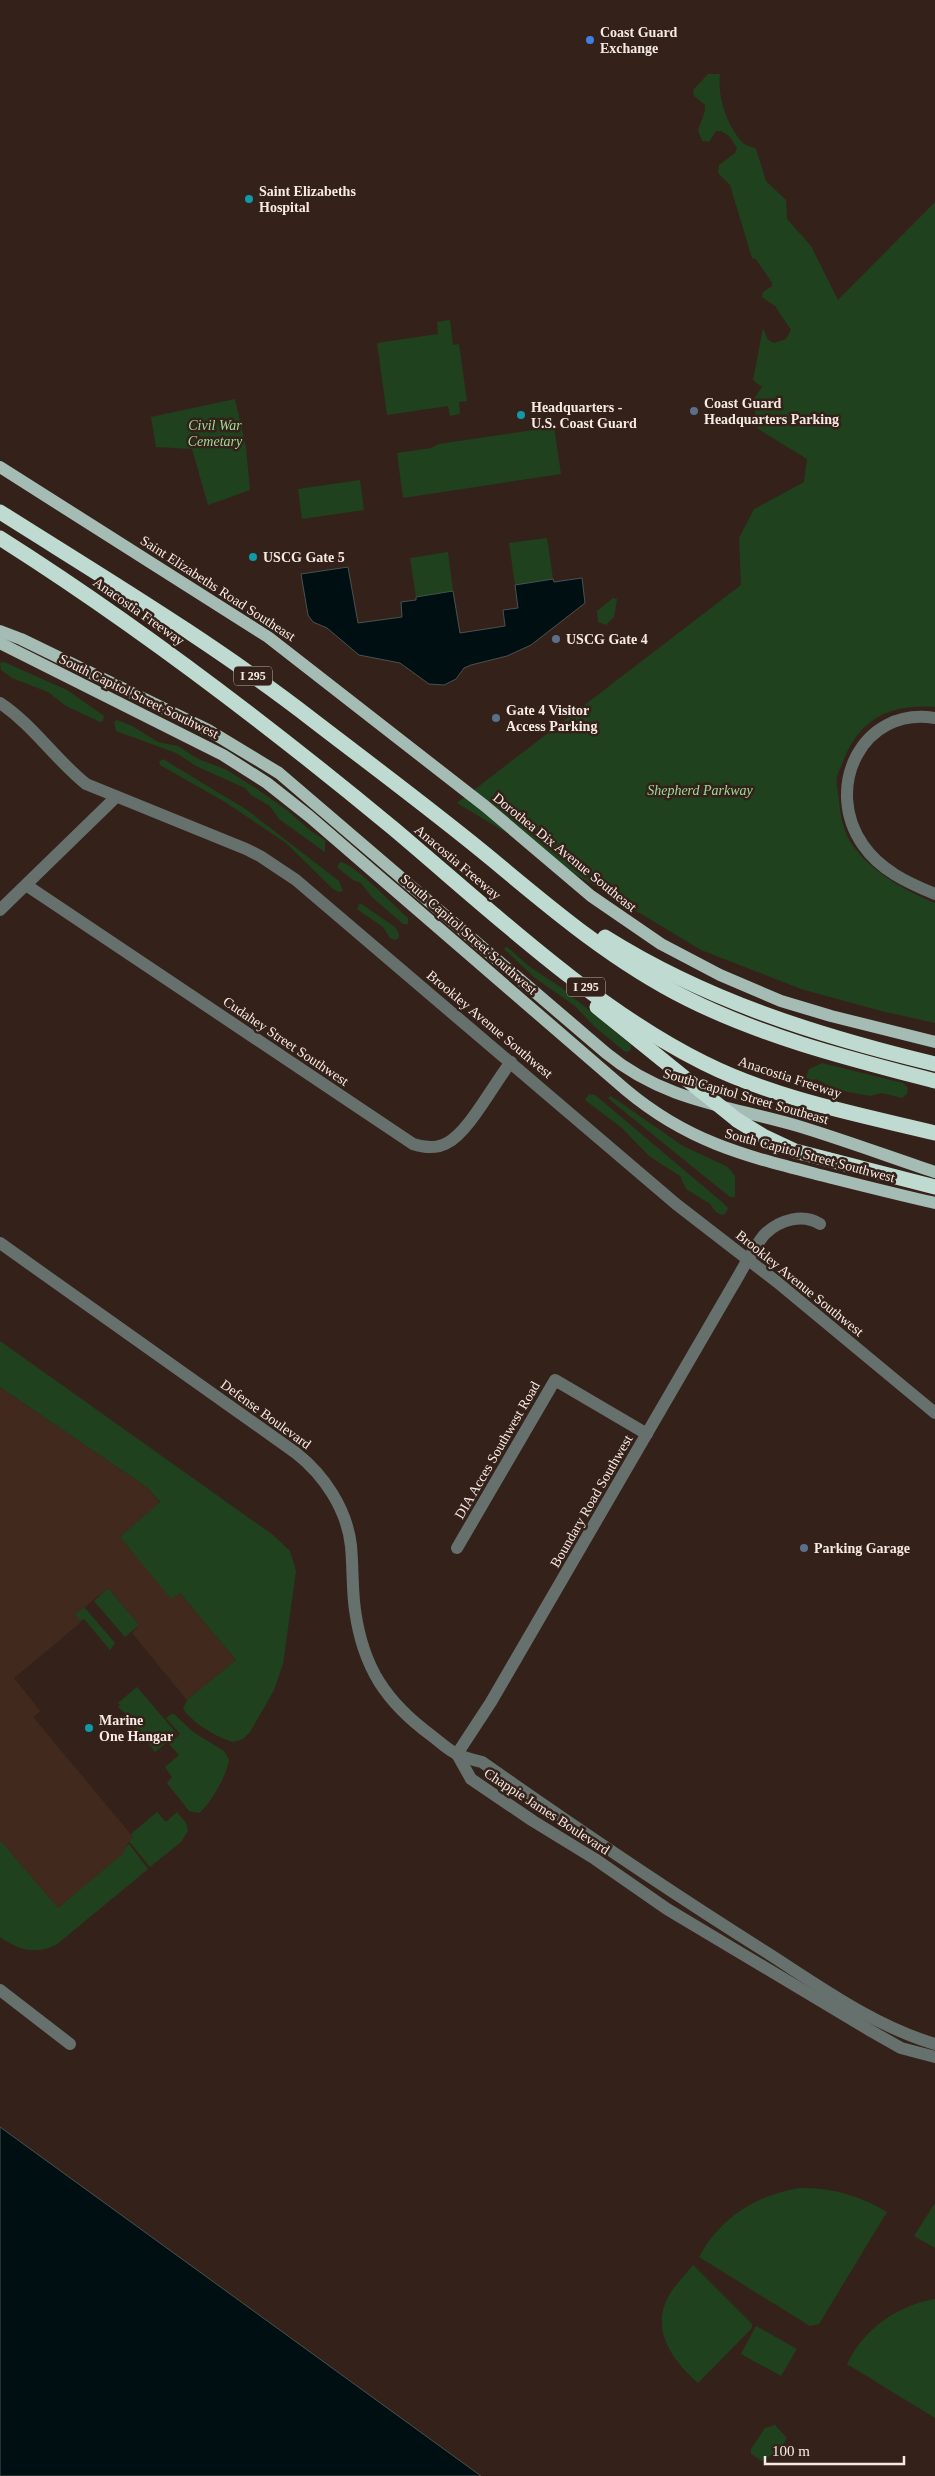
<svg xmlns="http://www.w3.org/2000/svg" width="935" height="2476" viewBox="0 0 935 2476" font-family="'Times New Roman',serif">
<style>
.built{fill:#41291d}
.green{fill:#1f411e}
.water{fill:#001012;stroke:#4a5151}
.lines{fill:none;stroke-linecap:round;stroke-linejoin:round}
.minor{stroke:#66716e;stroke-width:12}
.major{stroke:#a5bcb5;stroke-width:12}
.highway{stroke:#bedad1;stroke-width:15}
.highway-bridge{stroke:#bedad1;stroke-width:15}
.shop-dot{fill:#3f7fe0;stroke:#34221a;stroke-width:2}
.culture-dot{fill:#0f9aa8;stroke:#34221a;stroke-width:2}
.service-dot{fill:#5c6f8a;stroke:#34221a;stroke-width:2}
.labels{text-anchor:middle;stroke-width:5;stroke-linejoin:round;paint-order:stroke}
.shield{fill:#34221a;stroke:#bcaea7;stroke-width:1}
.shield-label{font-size:12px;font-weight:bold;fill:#f7eae4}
.poi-label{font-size:14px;font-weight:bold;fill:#f7eae4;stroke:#34221a;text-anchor:start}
.park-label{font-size:14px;font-style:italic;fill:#9cda98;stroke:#34221a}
.street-label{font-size:14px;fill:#f7eae4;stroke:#34221a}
</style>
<rect width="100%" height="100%" fill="#34221a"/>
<polygon class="built" points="0,1387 148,1488 160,1503 120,1537 172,1598 180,1593 236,1660 187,1700 132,1633 139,1625 108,1588 75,1615 81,1622 14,1678 40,1711 33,1717 133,1837 124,1849 126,1852 58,1908 0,1840"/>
<g class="green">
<path d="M708,74H720C717,96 727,125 742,142C745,146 752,146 756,149L766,181L786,200L787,219L811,246L838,300L935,202V707C892,704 861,717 844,759C842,765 838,772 837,777C836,784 838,793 839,800C840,816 844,834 854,847C873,873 906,891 935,903V1023L881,1011L801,989L701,950L457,803L741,585L739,538L754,509L804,482L807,459L758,429L753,400L762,387L753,380L763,328L768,340L774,343L786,339L791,330L775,306L762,297L763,292L772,286V283L756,259L752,258L730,185L718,173L719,165L735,153L737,148L729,136L721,131H716L709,142L702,141L698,130L705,111V105L694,96L693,90Z"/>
<polygon points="450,320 453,345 459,344 467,401 459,402 460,414 450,416 448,406 387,415 377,343 438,334 437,322"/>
<polygon points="235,399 246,447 250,490 208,505 192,449 156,447 151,417"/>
<polygon points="554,427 561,474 403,498 397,453 431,448 439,444"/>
<polygon points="360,480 364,510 302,519 298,489"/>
<polygon points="547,538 553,579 515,585 509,543"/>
<polygon points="448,552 453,591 416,597 410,558"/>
<polygon points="613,598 617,599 614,617 606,625 598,622 597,611"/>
<polygon points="4,662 67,690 104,716 103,721 100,722 66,706 48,692 12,678 1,670 0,663"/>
<polygon points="117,720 132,726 158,742 178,746 198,759 225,769 257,789 288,811 312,832 325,840 325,852 279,819 270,806 251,795 245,788 196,766 176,753 116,731 114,722"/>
<polygon points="163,759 247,810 339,881 343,891 339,892 333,889 286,843 225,802 160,765 159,762"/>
<path d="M340,862C354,863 395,907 408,918V924H403L372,897L361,883L353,880L337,867Z"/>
<polygon points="360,903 395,927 399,934 399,938 395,940 390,938 383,927 357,909"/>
<polygon points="507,947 530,967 562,988 631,1045 631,1049 628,1052 624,1051 595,1027 575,1006 535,978 505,950 504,948"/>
<polygon points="822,1063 903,1083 908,1088 907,1094 902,1098 882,1093 870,1096 837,1090 816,1079 809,1081 806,1078 809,1069"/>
<polygon points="589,1094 595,1095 722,1202 728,1208 725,1214 722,1215 716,1212 710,1204 686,1189 680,1176 649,1156 622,1128 585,1100"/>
<polygon points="611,1096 683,1146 728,1167 735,1176 735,1197 730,1197 610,1100 608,1098"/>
<path d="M0,1341L273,1535L290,1551L296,1571L283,1664L274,1690L250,1732L243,1739L233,1742C216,1737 194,1724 183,1709L187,1700L236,1660L180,1593L171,1599L120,1537L160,1502L148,1488L0,1387Z"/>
<polygon points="108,1588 139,1625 125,1637 94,1601"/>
<polygon points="84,1607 115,1643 110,1650 84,1619 80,1621 75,1615"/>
<polygon points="137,1687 177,1734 155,1752 148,1743 150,1741 145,1737 143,1738 129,1721 131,1718 118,1707 120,1705 118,1703"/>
<path d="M171,1714H174L193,1732L224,1751L229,1759C229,1772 209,1806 199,1813L189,1811L167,1783L172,1777L165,1767L179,1755L169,1744L180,1734L166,1718Z"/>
<polygon points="157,1812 166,1822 177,1812 186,1823 188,1831 181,1842 150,1867 129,1841 133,1837 131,1834"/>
<path d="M0,1840L58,1908L125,1852L123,1850L129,1844L148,1869L56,1945C35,1955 18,1950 0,1937Z"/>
<path d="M799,2188C833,2188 858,2195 887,2212L819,2324L810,2326L699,2257C721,2217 755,2196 799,2188Z"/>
<polygon points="935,2203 935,2248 914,2236"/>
<path d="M693,2265L752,2324V2328L698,2383C672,2360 648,2328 671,2292C677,2283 686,2274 693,2265Z"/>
<path d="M935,2299V2418L847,2364C864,2329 896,2306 935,2299Z"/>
<polygon points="756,2326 797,2349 781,2376 741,2354"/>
<polygon points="775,2425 787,2438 780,2450 762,2461 751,2454 751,2449 765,2428"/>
</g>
<g class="water">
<polygon points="348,567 358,623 402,617 401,602 416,600 416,597 453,591 460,633 505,626 503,610 518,608 515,585 553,579 554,582 582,578 585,603 531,645 507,656 471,665 464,668 456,679 444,685 429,684 400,663 359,655 327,628 313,622 308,615 301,574"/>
<polygon points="0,2127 481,2476 0,2476"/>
</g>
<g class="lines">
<g class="minor">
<path d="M0,703C33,725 55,759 86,784L246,849L260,856L296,880L676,1204L777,1282L935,1413"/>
<path d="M935,718C862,706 823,788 863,845C880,870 908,883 935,894"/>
<path d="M26,885L413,1144C425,1148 436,1149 447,1143C469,1132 494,1083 511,1062"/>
<polyline points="0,910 115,798"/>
<path d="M0,1243L296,1453C324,1475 347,1509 351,1546C353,1567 352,1589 355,1610C363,1668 386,1702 432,1736C440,1742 448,1750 457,1754C464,1758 474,1760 482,1762C576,1828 669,1891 766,1952C819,1986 874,2026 935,2044"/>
<polyline points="457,1548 555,1380 647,1434"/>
<path d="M457,1754L491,1702L732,1287C740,1274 757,1241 766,1233C780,1220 803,1213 820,1224"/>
<polyline points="457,1754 471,1779 533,1821 595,1859 667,1909 871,2031 901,2048 935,2057"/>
<polyline points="0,1990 70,2044"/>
</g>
<g class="major">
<polyline points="0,467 268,637 485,806 591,896 661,944 720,975 781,1001 831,1016 935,1042"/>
<path d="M0,631L21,639L208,730L279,773L606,1053C664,1101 729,1106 798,1126C844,1140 890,1157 935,1172"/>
<path d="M0,643L223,755L267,783L310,817L626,1090C687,1141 742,1155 816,1174C856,1184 895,1194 935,1203"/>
</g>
<g class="highway">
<path d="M0,512C106,579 215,644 314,721C374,767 436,813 494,861C555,912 616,963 688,999C766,1038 851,1059 935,1081"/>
<path d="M0,538C139,626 267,724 394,829C489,909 593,1008 704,1063C776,1099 857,1114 935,1133"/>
<path d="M605,937C707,1001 819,1036 935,1064"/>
<polyline points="597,1007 701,1091"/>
<polyline points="737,1120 763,1136 795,1151 935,1187"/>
</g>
<polyline class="highway-bridge" points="701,1091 737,1120"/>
</g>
<circle class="shop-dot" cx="590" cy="40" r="5"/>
<g class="culture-dot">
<circle cx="249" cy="199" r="5"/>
<circle cx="521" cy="415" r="5"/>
<circle cx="253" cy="557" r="5"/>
<circle cx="89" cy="1728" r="5"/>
</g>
<g class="service-dot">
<circle cx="694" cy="411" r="5"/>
<circle cx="556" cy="639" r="5"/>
<circle cx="496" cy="718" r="5"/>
<circle cx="804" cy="1548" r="5"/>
</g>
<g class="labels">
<g class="shield">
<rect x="234" y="666.5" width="38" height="19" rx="4"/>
<rect x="567" y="977.5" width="38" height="19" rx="4"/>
</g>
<g class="shield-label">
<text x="253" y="680">I 295</text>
<text x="586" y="991">I 295</text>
</g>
<g class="poi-label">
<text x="600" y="37">Coast Guard<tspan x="600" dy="16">Exchange</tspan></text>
<text x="259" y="196">Saint Elizabeths<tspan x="259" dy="16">Hospital</tspan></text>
<text x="704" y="408">Coast Guard<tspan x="704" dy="16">Headquarters Parking</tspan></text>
<text x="531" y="412">Headquarters -<tspan x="531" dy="16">U.S. Coast Guard</tspan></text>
<text x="263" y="562">USCG Gate 5</text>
<text x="566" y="644">USCG Gate 4</text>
<text x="506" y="715">Gate 4 Visitor<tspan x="506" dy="16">Access Parking</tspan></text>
<text x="814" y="1553">Parking Garage</text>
<text x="99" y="1725">Marine<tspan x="99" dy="16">One Hangar</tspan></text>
</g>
<g class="park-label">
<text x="215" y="430">Civil War<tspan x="215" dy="16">Cemetary</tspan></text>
<text x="700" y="795">Shepherd Parkway</text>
</g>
<g class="street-label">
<text transform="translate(218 588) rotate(33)" y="5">Saint Elizabeths Road Southeast</text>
<text transform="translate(139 611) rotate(35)" y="5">Anacostia Freeway</text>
<text transform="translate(139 696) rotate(26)" y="5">South Capitol Street Southwest</text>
<text transform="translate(565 852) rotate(39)" y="5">Dorothea Dix Avenue Southeast</text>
<text transform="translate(458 862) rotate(40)" y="5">Anacostia Freeway</text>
<text transform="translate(469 934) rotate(41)" y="5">South Capitol Street Southwest</text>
<text transform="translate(490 1024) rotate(40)" y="5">Brookley Avenue Southwest</text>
<text transform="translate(286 1041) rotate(34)" y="5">Cudahey Street Southwest</text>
<text transform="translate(790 1077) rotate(18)" y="5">Anacostia Freeway</text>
<text transform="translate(746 1096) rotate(16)" y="5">South Capitol Street Southeast</text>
<text transform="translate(810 1155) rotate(15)" y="5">South Capitol Street Southwest</text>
<text transform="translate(800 1283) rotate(39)" y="5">Brookley Avenue Southwest</text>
<text transform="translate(266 1414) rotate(36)" y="5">Defense Boulevard</text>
<text transform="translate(497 1450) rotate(-60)" y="5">DIA Acces Southwest Road</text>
<text transform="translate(591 1501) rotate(-60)" y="5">Boundary Road Southwest</text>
<text transform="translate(547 1811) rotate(33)" y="5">Chappie James Boulevard</text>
</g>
</g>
<path d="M765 2456v8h139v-8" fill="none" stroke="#f7eae4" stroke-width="2.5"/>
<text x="772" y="2456" font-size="15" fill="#f7eae4" stroke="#34221a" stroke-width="4" paint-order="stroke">100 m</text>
</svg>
